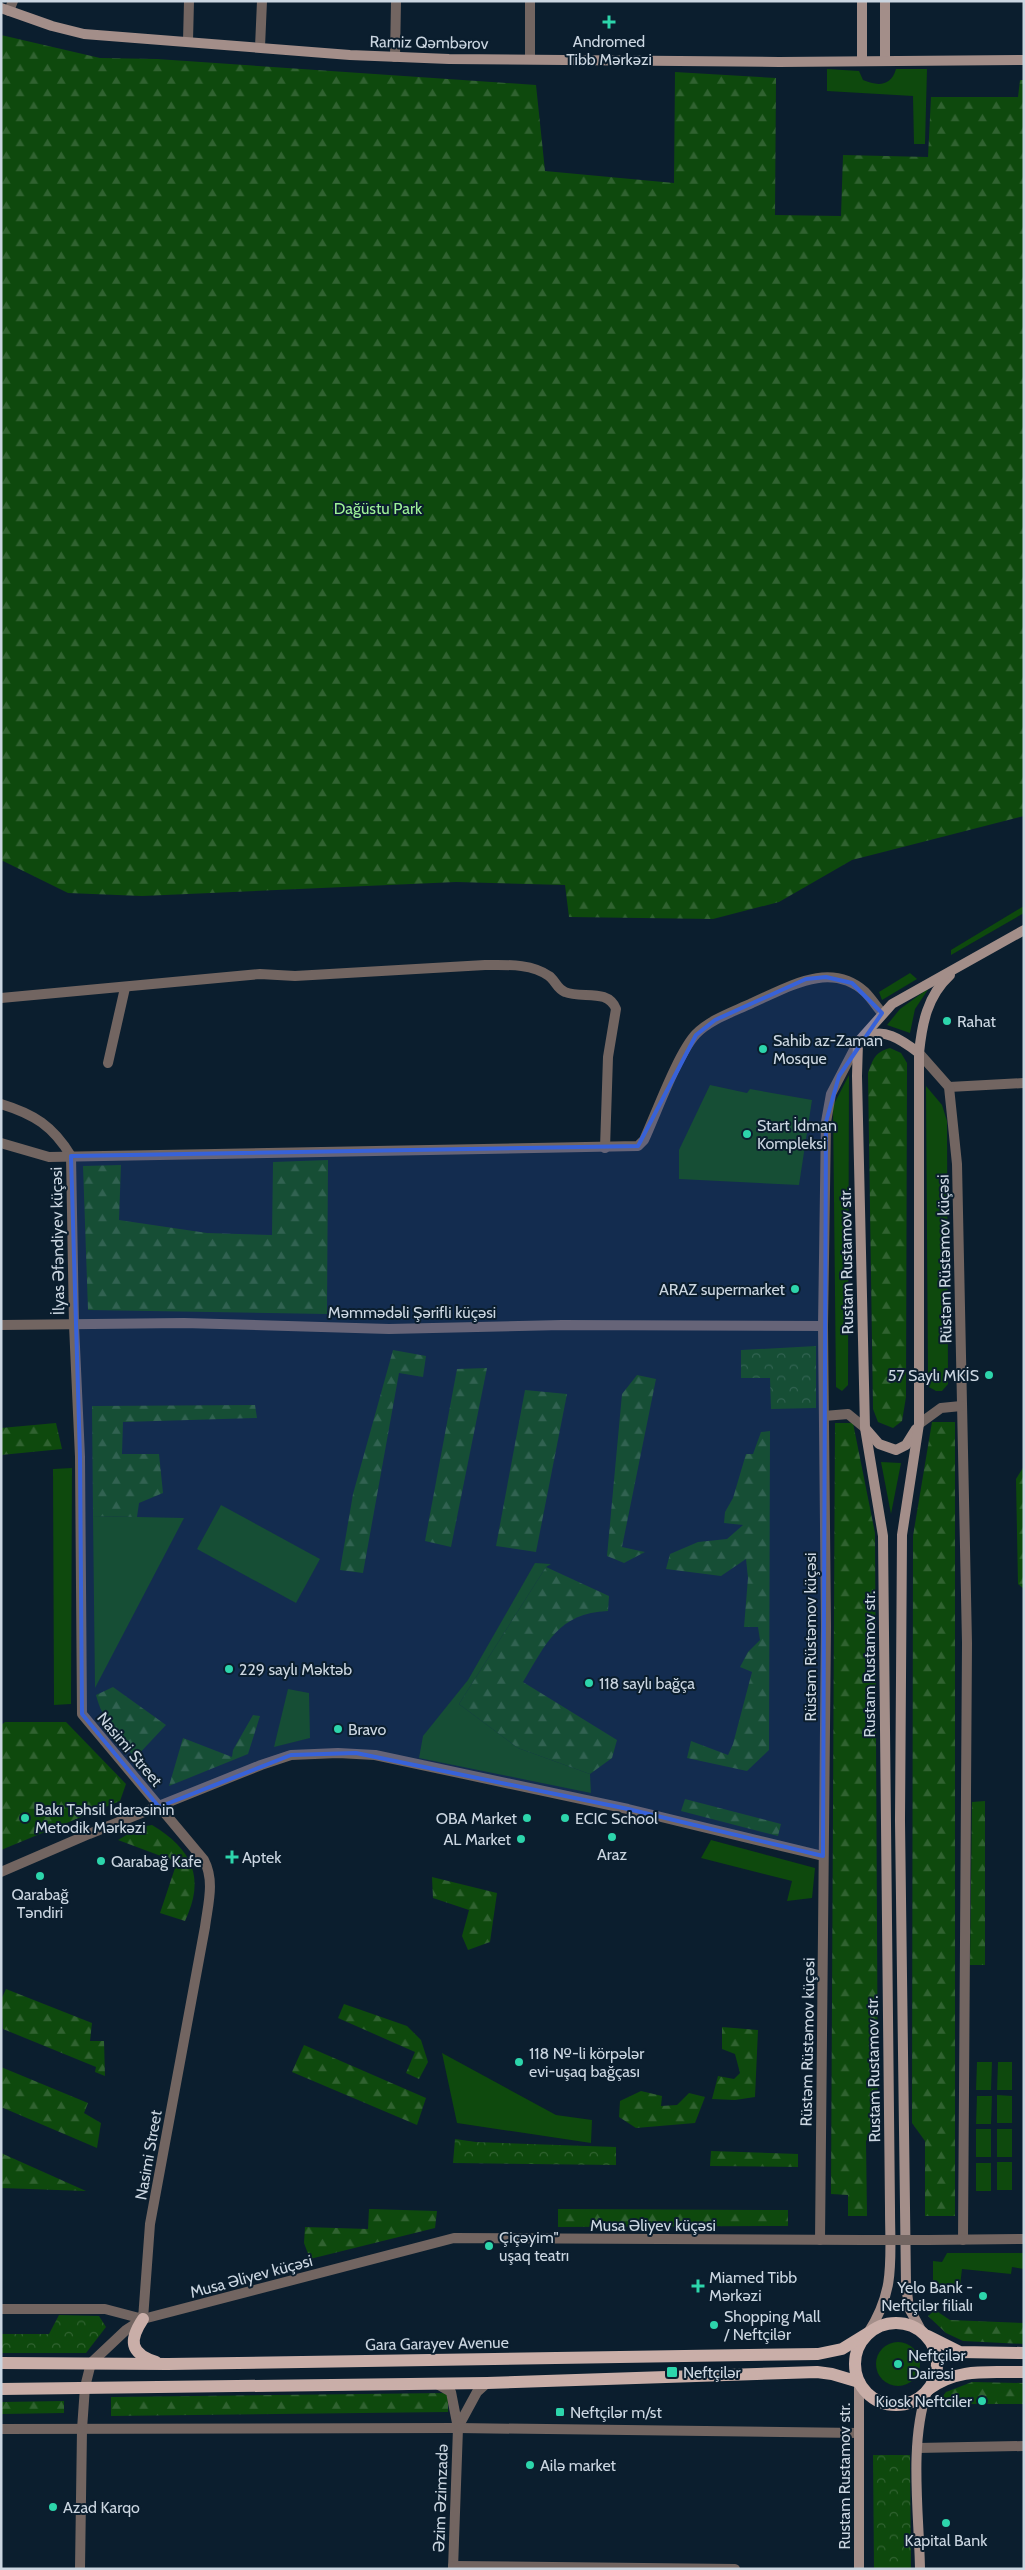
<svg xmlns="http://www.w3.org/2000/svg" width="1025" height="2570" viewBox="0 0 1025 2570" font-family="Cabin,sans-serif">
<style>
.green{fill:#0e490d}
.forest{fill:url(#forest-firs)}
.park{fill:url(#park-crowns)}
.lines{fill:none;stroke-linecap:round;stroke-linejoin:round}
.minor{stroke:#726561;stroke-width:10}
.tertiary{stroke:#726561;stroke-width:10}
.secondary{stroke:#a38e89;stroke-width:10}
.primary{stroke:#c9aea8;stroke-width:12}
.tertiary-bridge{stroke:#726561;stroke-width:10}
.marked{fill:#3762d9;fill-opacity:0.2;stroke:#3762d9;stroke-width:4;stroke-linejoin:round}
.poi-dot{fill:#2dd5ab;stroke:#0b1e2e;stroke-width:2}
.labels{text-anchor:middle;stroke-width:4;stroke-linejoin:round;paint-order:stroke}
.poi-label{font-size:16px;fill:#cbd6e1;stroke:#0b1e2e;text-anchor:start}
.street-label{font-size:16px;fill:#cbd6e1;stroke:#0b1e2e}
.park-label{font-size:16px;fill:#9ef198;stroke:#0b1e2e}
</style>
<defs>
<pattern id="forest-firs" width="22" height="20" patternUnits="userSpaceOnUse" patternTransform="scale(1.25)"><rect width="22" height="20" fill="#0e490d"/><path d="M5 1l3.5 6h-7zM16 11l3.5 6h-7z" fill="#306230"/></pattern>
<pattern id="park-crowns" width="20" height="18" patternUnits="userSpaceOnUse" patternTransform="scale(1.25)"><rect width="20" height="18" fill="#0e490d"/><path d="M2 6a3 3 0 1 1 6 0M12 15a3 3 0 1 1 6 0" fill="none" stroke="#306230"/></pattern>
</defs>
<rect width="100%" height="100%" fill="#0b1e2e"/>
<g class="green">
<path d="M827,69L859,71L863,80C877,86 891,87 896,69H927L925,144H914L913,96L827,91Z"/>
<polygon points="1024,906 1024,913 951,955 951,950"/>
<polygon points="910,973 917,979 882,1000 879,992"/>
<polygon points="929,988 915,1009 910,1033 887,1025 900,1009"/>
<polygon points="849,1075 848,1385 842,1391 836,1387 833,1106"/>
<polygon points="710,1085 747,1093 750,1089 812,1100 799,1185 679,1179 679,1150"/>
<polygon points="926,1086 942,1105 947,1121 948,1377 948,1384 942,1391 936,1391 929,1387 928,1380"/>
<polygon points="881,1462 901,1463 891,1514"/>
<polygon points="72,1468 71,1704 54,1705 53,1469"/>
<polygon points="221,1505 320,1559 296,1603 197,1549"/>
<polygon points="93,1516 184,1518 95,1688"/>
<polygon points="535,1563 551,1564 546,1567 459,1704 518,1748 590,1774 591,1793 419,1758 423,1736 468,1680"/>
<polygon points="288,1689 309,1693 310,1738 274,1747"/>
<polygon points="711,1840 815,1868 812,1898 787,1901 792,1881 701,1858"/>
<polygon points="442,2053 556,2115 592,2120 591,2143 457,2123"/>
<polygon points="977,2062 992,2062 991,2090 976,2090"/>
<polygon points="998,2062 1012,2062 1012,2090 997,2090"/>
<polygon points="997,2095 1012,2096 1012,2123 997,2123"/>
<polygon points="977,2096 992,2096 991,2124 976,2124"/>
<rect x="976" y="2129" width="15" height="28"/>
<rect x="997" y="2129" width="15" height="28"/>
<rect x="997" y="2162" width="15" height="28"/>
<rect x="976" y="2163" width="15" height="28"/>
<polygon points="947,2253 1024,2253 1024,2269 1012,2267 1011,2274 962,2269 960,2286 933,2286 933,2261 942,2262"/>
<circle cx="898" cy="2364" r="22"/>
</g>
<g class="forest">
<polygon points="1,35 100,58 157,59 536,85 545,171 674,183 675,72 776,78 775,215 841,216 843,155 928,157 931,97 1018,97 1020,80 1024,80 1024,816 852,860 779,902 713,919 569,917 565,885 456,882 142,896 68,893 1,860"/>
<path d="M890,1048L901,1053L907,1063L906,1397L902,1421L893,1428L878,1422L873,1409L868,1073C873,1059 875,1052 890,1048Z"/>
<polygon points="328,1160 327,1314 88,1310 83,1166 121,1165 119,1220 207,1233 272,1235 273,1162"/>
<polygon points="393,1350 426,1356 423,1377 399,1373 363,1573 340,1570 353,1494"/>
<polygon points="487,1368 451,1547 425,1541 457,1369"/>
<polygon points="637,1375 656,1379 622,1547 645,1552 624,1563 607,1556 622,1394"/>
<polygon points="525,1390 567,1394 536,1552 496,1546"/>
<polygon points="255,1405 257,1418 123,1422 122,1454 159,1454 163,1493 139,1503 137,1517 93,1516 92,1406"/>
<polygon points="932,1422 955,1422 955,2216 925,2216 925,2141 912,2123 913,1536"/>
<polygon points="56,1423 62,1449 1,1455 1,1428"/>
<polygon points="835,1423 853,1423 875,1533 878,2122 866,2141 867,2216 848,2216 848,2195 831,2194"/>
<polygon points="770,1431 769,1750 747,1771 687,1758 691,1741 728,1755 733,1744 752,1672 740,1667 748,1652 760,1640 758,1627 744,1627 748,1578 746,1559 721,1576 666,1569 670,1554 698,1542 727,1539 743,1525 724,1523 725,1512 733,1498 746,1454 753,1454 761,1432"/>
<polygon points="1024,1466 1024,1589 1018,1584 1016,1479"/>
<path d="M546,1567L609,1596L608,1611C558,1613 546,1644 523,1682L617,1740L612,1758L590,1774L518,1748L459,1704Z"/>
<path d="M113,1687L166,1725L135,1758C119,1738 102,1720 96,1695Z"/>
<polygon points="253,1715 260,1716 248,1754 169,1786 183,1738 232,1757 233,1750"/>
<polygon points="5,1722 66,1722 126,1784 120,1801 1,1850 1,1725"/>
<polygon points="685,1799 781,1824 778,1836 681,1811"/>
<polygon points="985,1801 985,1965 970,1965 972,1802"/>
<path d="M152,1825C192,1849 206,1878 185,1921L160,1913L177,1862L118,1840L140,1827Z"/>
<polygon points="432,1877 497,1893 490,1942 468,1950 462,1936 469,1910 433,1898"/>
<polygon points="6,1989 92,2023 90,2041 104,2041 105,2076 95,2072 96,2067 3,2029 1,2000"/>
<polygon points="344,2004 407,2026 421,2040 428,2062 419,2079 406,2073 415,2052 338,2018"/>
<polygon points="722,2027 758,2030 755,2097 735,2100 712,2099 718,2076 734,2079 740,2073 735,2054 722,2049"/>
<polygon points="304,2045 426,2098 417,2125 292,2072"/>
<polygon points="1,2067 88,2103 84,2113 101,2123 97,2148 1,2107"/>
<polygon points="641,2091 662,2096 661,2106 677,2105 689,2093 705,2097 695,2123 636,2128 619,2117 620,2101"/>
<polygon points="711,2151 798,2154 798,2167 710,2166"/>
<polygon points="1,2153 86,2191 1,2188"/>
<polygon points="369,2209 437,2211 435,2228 310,2259 304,2243 305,2227 368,2229"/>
<polygon points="558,2209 788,2210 788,2226 558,2227"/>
<polygon points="935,2310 950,2320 1024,2323 1024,2344 963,2341 946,2333 928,2316"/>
<polygon points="972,2382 1024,2383 1024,2404 937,2404 946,2392"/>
<polygon points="448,2393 448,2412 111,2416 111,2397"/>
<polygon points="64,2401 64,2413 1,2414 1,2402"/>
</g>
<g class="park">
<polygon points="816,1346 816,1408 771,1409 770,1378 741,1378 741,1350"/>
<polygon points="455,2139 476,2142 616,2147 616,2165 453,2163"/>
<polygon points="59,2315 99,2316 106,2327 86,2353 1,2353 1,2334 49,2334"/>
<polygon points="873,2455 910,2455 911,2569 874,2569"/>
</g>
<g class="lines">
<g class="minor">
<polyline points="530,1 530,58"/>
<polyline points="9,11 13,1"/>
<polyline points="188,41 189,1"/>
<polyline points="260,47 262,1"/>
<polyline points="395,57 396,1"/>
<path d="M1,998L260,974L295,976L485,965C505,965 531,963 549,976C555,980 557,989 565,992C582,999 608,988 616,1009L608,1057L605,1148"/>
<polyline points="108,1063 125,988"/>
<polyline points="949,1087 1024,1083"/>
<path d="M1,1104C34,1114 53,1126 71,1156L74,1325L80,1457L82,1714L204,1860C215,1881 208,1904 205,1927L150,2224L143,2319L105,2309H1"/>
<path d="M1,1143L49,1157L638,1146L644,1140C656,1114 678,1053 696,1034C711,1019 733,1012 752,1003C787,988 830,960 865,992C871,998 876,1006 882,1013"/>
<polyline points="1,1872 89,1834 261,1765 291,1755 338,1753 375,1755 628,1809 823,1856"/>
<polyline points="437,2384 451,2392 458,2428 453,2569"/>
<polyline points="458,2427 477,2392 487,2383"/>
<polyline points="1,2429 458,2428 859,2433"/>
<polyline points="917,2448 1024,2446"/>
<polyline points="453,2566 735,2569"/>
</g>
<g class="tertiary">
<polyline points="919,1053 949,1087 957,1164 967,1643 963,2240"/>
<polyline points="1,1325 184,1323 389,1329 562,1325 823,1326"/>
<polyline points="824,1416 848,1414 865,1428"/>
<polyline points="919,1424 941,1408 961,1406"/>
<polyline points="820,2240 826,1626 823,1326 826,1122 831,1094 858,1042"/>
<polyline points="928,2240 1024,2239"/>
<polyline points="80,2569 82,2429 85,2387 91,2363 126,2330 143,2319 454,2238 864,2240"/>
</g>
<g class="secondary">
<polyline points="885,1 885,60"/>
<polyline points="1,8 52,26 84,34 350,55 449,59 779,62 1024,60"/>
<polyline points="862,60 862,1"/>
<path d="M863,1039C882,1025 903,1041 919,1053"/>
<polyline points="866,1429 879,1444 896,1450 906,1445 916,1429"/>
<path d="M922,2332L909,2308L906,2284L900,1821L902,1535L919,1424V1053C922,1024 927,996 950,975"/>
<path d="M868,2333C896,2290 890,2259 890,2209L883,1536L865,1428L857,1076L858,1042L892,1004L1024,930"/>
<polyline points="859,2569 859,2382"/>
<path d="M920,2569C919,2512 909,2444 927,2391"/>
</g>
<g class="primary">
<path d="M143,2319C129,2340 129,2353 156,2362"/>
<circle cx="896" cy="2364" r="41"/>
<polyline points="928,2336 960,2352 1024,2353"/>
<polyline points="1,2363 168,2364 818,2354 842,2349 868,2333"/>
<polyline points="1,2389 487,2383 817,2372 832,2374 859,2382"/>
<path d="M929,2389C959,2367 989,2373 1024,2372"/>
</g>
<polyline class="tertiary-bridge" points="864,2240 928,2240"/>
</g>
<path class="marked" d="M826,977L852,983L882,1013L839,1076L826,1122L823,1856L628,1809L356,1753L291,1755L159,1807L82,1714L80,1457L71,1156L638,1146L696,1035L715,1020L806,979Z"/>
<g class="poi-dot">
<path d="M606.5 14.5h5v5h5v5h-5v5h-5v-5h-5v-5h5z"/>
<circle cx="947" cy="1021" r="5"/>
<circle cx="763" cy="1049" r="5"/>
<circle cx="747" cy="1134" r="5"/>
<circle cx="795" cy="1289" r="5"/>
<circle cx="989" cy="1375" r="5"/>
<circle cx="229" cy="1669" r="5"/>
<circle cx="589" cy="1683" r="5"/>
<circle cx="338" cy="1729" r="5"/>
<circle cx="25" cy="1818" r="5"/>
<circle cx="527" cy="1818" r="5"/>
<circle cx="565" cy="1818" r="5"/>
<circle cx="612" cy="1837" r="5"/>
<circle cx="521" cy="1839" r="5"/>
<path d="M229.5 1849.5h5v5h5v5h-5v5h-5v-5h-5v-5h5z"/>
<circle cx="101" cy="1861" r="5"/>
<circle cx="40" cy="1876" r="5"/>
<circle cx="519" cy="2062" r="5"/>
<circle cx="489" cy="2246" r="5"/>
<path d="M695.5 2278.5h5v5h5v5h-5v5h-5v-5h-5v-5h5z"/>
<circle cx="983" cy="2296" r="5"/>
<circle cx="714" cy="2325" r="5"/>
<circle cx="898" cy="2364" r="5"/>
<rect x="666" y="2366" width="12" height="12" rx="2.5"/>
<circle cx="982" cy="2401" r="5"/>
<rect x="555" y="2407" width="10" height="10" rx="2.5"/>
<circle cx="530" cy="2465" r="5"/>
<circle cx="53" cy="2507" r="5"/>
<circle cx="946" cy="2523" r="5"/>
</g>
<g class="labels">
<g class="poi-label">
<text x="609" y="47" text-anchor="middle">Andromed<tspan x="609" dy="18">Tibb Mərkəzi</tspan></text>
<text x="957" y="1027">Rahat</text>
<text x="773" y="1046">Sahib az-Zaman<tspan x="773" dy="18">Mosque</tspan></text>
<text x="757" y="1131">Start İdman<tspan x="757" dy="18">Kompleksi</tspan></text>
<text x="785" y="1295" text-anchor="end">ARAZ supermarket</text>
<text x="979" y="1381" text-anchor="end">57 Saylı MKİS</text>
<text x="239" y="1675">229 saylı Məktəb</text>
<text x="599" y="1689">118 saylı bağça</text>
<text x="348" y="1735">Bravo</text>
<text x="35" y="1815">Bakı Təhsil İdarəsinin<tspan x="35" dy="18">Metodik Mərkəzi</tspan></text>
<text x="517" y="1824" text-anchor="end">OBA Market</text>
<text x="575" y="1824">ECIC School</text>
<text x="511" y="1845" text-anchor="end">AL Market</text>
<text x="612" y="1860" text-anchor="middle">Araz</text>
<text x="242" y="1863">Aptek</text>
<text x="111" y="1867">Qarabağ Kafe</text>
<text x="40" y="1900" text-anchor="middle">Qarabağ<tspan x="40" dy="18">Təndiri</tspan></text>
<text x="529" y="2059">118 №-li körpələr<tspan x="529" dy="18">evi-uşaq bağçası</tspan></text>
<text x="499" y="2243">Çiçəyim"<tspan x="499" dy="18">uşaq teatrı</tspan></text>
<text x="709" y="2283">Miamed Tibb<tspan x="709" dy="18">Mərkəzi</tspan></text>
<text x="973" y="2293" text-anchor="end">Yelo Bank -<tspan x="973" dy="18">Neftçilər filialı</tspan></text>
<text x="724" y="2322">Shopping Mall<tspan x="724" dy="18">/ Neftçilәr</tspan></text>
<text x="908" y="2361">Neftçilər<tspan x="908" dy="18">Dairəsi</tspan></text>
<text x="683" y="2378">Neftçilər</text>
<text x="972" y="2407" text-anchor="end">Kiosk Neftciler</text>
<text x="570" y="2418">Neftçilər m/st</text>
<text x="540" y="2471">Ailə market</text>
<text x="63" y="2513">Azad Karqo</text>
<text x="946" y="2546" text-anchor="middle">Kapital Bank</text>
</g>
<g class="street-label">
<text transform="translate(429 42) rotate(1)" y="6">Ramiz Qəmbərov</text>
<text transform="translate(57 1241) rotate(-91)" y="6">İlyas Əfəndiyev küçəsi</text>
<text transform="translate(944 1259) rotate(-91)" y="6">Rüstəm Rüstəmov küçəsi</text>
<text transform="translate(846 1261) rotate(-91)" y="6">Rustam Rustamov str.</text>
<text x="412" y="1318">Məmmədəli Şərifli küçəsi</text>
<text transform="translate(810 1637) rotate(-90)" y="6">Rüstəm Rüstəmov küçəsi</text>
<text transform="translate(869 1664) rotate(-90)" y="6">Rustam Rustamov str.</text>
<text transform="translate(130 1749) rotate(50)" y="6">Nasimi Street</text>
<text transform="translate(807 2042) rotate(-89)" y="6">Rüstəm Rüstəmov küçəsi</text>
<text transform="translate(873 2069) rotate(-91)" y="6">Rustam Rustamov str.</text>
<text transform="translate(148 2155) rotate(-80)" y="6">Nasimi Street</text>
<text x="653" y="2231">Musa Əliyev küçəsi</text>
<text transform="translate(251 2276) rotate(-15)" y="6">Musa Əliyev küçəsi</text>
<text transform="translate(437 2343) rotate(-1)" y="6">Gara Garayev Avenue</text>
<text transform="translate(844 2476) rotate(-90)" y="6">Rustam Rustamov str.</text>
<text transform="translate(440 2498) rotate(-88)" y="6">Əzim Əzimzadə</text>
</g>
<g class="park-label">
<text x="378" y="514">Dağüstu Park</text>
</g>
</g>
<rect width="1025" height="2570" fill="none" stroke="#cbd6e1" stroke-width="5"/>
</svg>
